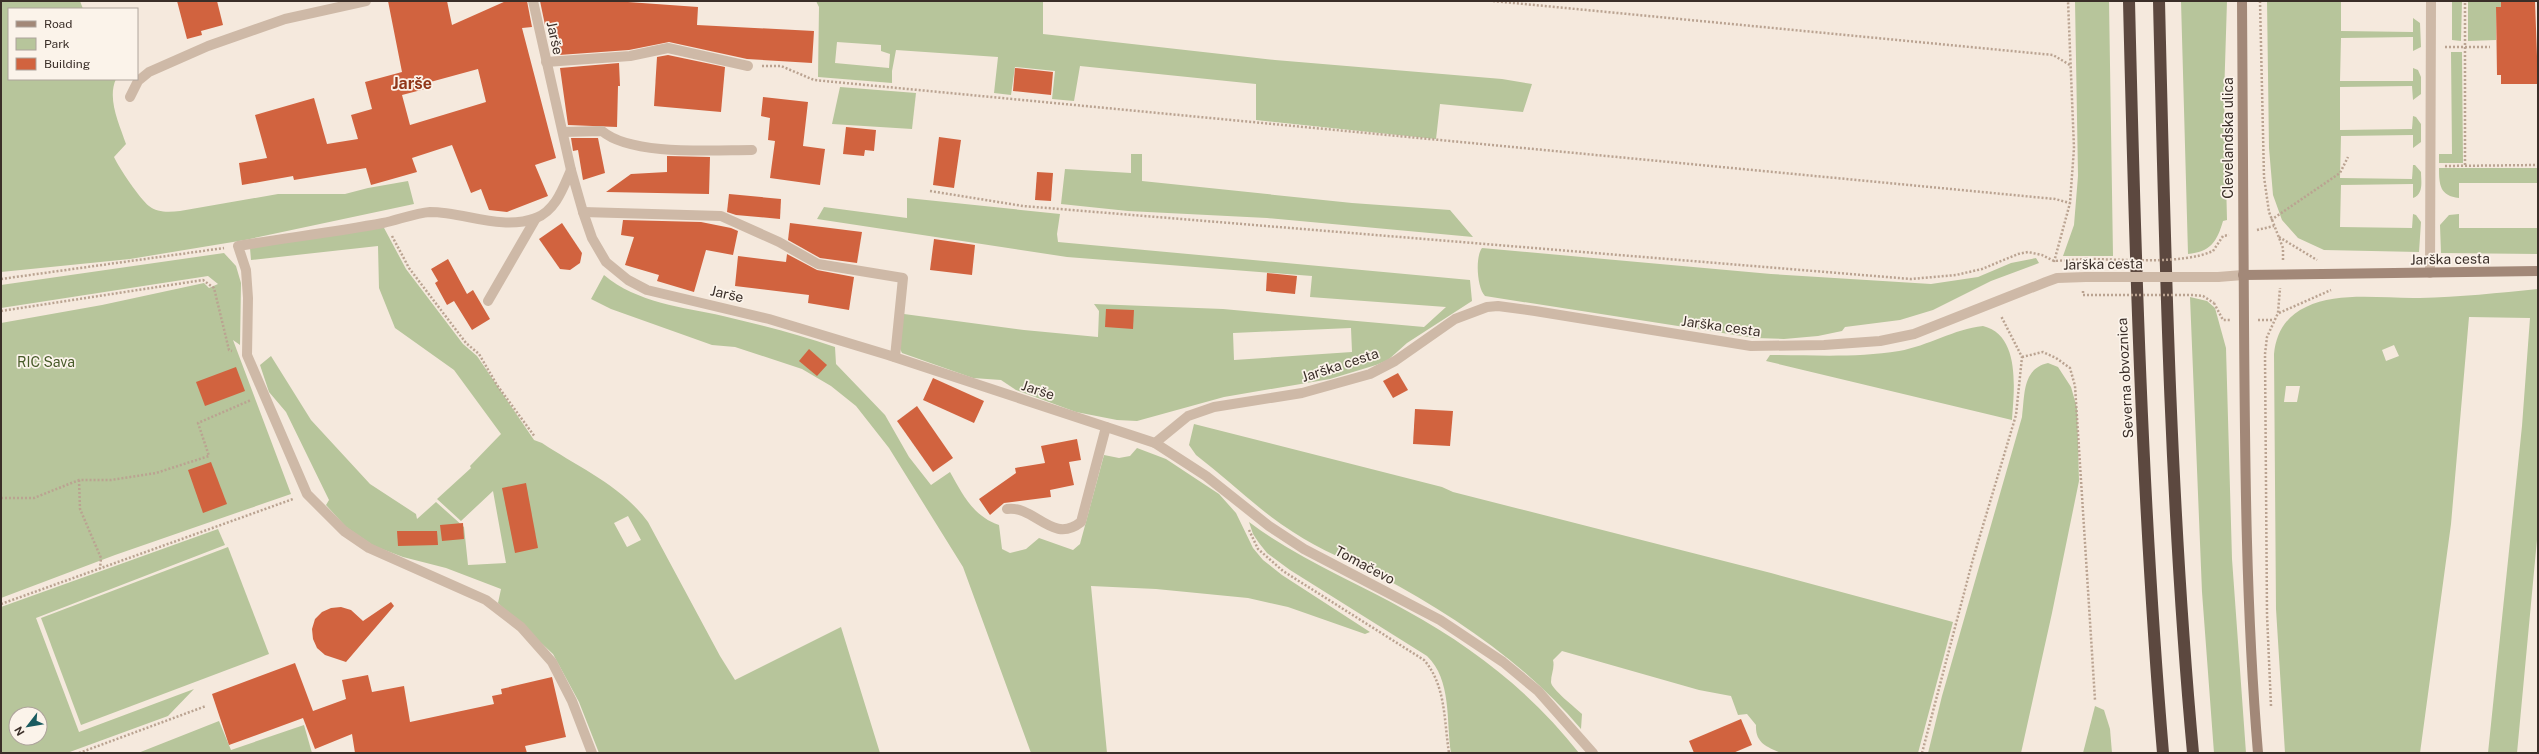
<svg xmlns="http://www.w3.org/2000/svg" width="2539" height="754" viewBox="0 0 2539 754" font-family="'Public Sans',sans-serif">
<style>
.green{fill:#b7c59b;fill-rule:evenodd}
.building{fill:#d1633f;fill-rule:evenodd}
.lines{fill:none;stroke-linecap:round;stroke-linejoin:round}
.path{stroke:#baa391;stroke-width:2.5;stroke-dasharray:2 2;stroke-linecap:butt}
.lane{stroke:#ceb9a7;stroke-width:10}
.street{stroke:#ceb9a7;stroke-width:10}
.secondary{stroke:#a28878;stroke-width:10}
.highway{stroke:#5c483f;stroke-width:12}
.path-bridge{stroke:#baa391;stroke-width:2.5;stroke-dasharray:2 2;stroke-linecap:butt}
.street-bridge{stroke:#ceb9a7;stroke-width:10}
.labels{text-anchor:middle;stroke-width:3.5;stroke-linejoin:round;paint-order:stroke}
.street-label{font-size:14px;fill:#3a2e28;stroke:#fbf3ea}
.park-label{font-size:14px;fill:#485b2a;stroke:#fbf3ea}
.quarter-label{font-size:16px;font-weight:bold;fill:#91371a;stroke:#fbf3ea}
</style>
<rect width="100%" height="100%" fill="#f5e9dd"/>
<g class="green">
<path d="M1,1H80L83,9H9V79H116C107,99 119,123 126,144L114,157C119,168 140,199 149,206C157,213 170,212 180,211L278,194H345L368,188L408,181L414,204L245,240L130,259L1,272Z"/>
<path d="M816,1H1043V34L1275,60L1502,79L1532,84L1523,112L1440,104L1436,139L1256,120V84L1080,66L1074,101L1052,99L1055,71L1015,67L1011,95L994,93L998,57L896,50L892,71V83L818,77L819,7ZM837,42L881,45V51L890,54L889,68L835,63Z"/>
<polygon points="2075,1 2109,1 2113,256 2063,256 2074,225 2078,176"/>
<path d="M2181,1H2227L2224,97L2227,220L2223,221C2217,242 2210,252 2188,254Z"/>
<path d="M2267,1H2341V31L2413,32V18L2420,23L2421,47L2413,51V37L2341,38L2340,81H2413V68L2418,70L2421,77V94L2413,100L2412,86L2340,87V130L2412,129L2413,116L2416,117L2421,124V142L2413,148V135L2341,136L2340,178L2412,179L2413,165H2415L2421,172C2421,181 2424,194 2413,198V184L2341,185L2340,227L2412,228L2413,214L2416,215L2421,222L2419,252L2324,250L2298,238L2282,220L2273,195L2269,148Z"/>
<polygon points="2452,1 2462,1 2461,41 2452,40"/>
<polygon points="2468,1 2501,1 2501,7 2496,7 2496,40 2468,41"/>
<polygon points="2451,52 2462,52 2463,163 2439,163 2439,154 2452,154"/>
<polygon points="840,87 916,93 912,129 832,124"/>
<polygon points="1131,154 1142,154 1142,181 1352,203 1450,210 1473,237 1267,218 1128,211 1061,204 1065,169 1131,173"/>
<path d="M2439,168H2538V183H2459V198C2440,196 2439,185 2439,168Z"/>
<path d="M907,198L1060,214L1057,234L1058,242L1470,280L1472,301L1407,343L1388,360L1376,365L1330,379L1224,397L1137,421L1117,420L1076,412L1016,390L1001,380L973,378L902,353L898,345L904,314L1024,330L1098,337L1099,311L1094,304L1223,309L1424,327L1446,307L1310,297L1312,276L1067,257L817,219L824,207L907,218ZM1351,328L1352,352L1234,360L1233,333Z"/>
<polygon points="2459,214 2459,228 2538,228 2538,254 2441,253 2440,225 2449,215"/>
<path d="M383,226L406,269L463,344L477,356L534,440L542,443C578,467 622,486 648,522L720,656L735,680L841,627L880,753H599L579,702L553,654L498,603L501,589L446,568L403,557L374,546L346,527L326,505L329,500L286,412L269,392L260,365L271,356L311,420L370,484L416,514L417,519L436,502L464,527L468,565L506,563L493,491L461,521L437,499L471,468L470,466L501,434L454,370L395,328L379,288L378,246L251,260L250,248ZM628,516L641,540L627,547L614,523Z"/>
<path d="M1482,248L1771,274L1931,284L1978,277L2011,263L2036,258L2039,263L1991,281L1933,310L1900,320L1845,327L1842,331L1818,336L1784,339L1755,338L1485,296C1477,288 1475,257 1482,248Z"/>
<polygon points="224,253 236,266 241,283 240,345 233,340 291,494 115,555 1,598 1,323 102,305 204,283 209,288 218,284 208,276 1,308 1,285"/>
<path d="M604,275C637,303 683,307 723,316C761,325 798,334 835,347L836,364L885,415L909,457L931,485L950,472C963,495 973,516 999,525L1002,549L1010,553L1026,549L1039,538L1073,550L1080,544L1104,455L1119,458L1130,456L1137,448L1166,459L1219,494L1236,513L1253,548L1263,560L1282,575L1370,632L1365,634L1288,607L1248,598L1156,589L1091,586L1107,753H1031L963,567L889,448L856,406L831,386L802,369L735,347L712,345L611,309L591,299Z"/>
<path d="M2538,289V529L2517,753H2488L2522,426L2530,318L2469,317L2451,524L2420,753H2285L2276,609L2274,354C2276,333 2286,316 2306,307C2339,291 2384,299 2420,298C2459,297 2499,293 2538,289ZM2394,345L2399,356L2386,361L2382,350ZM2286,386H2300L2297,402H2284Z"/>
<polygon points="2190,297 2207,301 2215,308 2226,348 2232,559 2246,753 2214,753 2202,592"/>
<path d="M1983,326C2021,335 2014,391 2012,420L1766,361L1770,355C1812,355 1857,358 1899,351C1928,346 1954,329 1983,326Z"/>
<path d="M2048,363L2058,367L2071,387L2077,408L2079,481L2052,613L2021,753H1928L1942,696L2022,417C2025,395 2022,369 2048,363Z"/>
<path d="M1194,424L1442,487L1453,492L1771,573L1953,622L1918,753H1781C1767,747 1755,743 1756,725L1747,714L1738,715L1731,696L1699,690L1562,651L1553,660C1555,668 1551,674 1551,682C1551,689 1576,708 1582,714L1581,729C1526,664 1455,616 1380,576C1351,562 1320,550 1293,532C1258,510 1229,480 1196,455L1189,445Z"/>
<path d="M1249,522C1298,559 1354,581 1407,611C1473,647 1533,694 1579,753H1451C1446,721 1452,680 1427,656L1290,570L1267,553L1259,543L1253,534Z"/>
<path d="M218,529L225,545L36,618L79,732L194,689L168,716L67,753H1V607ZM16,714H40V738H16Z"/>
<polygon points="228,547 269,654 81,725 41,618"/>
<polygon points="2095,706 2104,710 2110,729 2112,753 2083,753"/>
<polygon points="219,721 231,750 304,725 312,753 138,753"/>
</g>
<g class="building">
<polygon points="177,1 217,1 223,25 201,31 202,35 187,39"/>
<path d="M388,1H447L452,25L506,1H527L532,27L522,28L556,158L535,165L548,196L507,212L489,210L481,189L471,193L452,145L412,158L417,172L371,185L366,168L294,180L293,176L242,185L239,163L267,158L255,115L314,98L327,144L358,139L351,115L372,109L365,82L402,72ZM478,69L486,102L410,125L402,95L425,89L423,84Z"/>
<polygon points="540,1 614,1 698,7 697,25 814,31 812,63 747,59 669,42 629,50 559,55 555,24 545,25"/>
<polygon points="2501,1 2535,1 2538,84 2501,84 2501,75 2497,75 2496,7 2501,7"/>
<polygon points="668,55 725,67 721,112 654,106 657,57"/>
<polygon points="619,63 620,86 618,86 617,127 568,125 560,68"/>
<polygon points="1015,68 1053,72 1051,95 1013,91"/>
<polygon points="763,97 808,102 803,146 825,149 820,185 770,178 775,141 768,140 770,118 761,116"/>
<polygon points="846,127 876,130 874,151 865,150 864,156 843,154"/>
<polygon points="939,137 961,140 954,188 933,185"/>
<polygon points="571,138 598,138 605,173 583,180 578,150 573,151"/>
<polygon points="667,156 710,157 709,194 606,192 631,174 667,172"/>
<polygon points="1037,172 1053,173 1051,201 1035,200"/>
<polygon points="729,194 781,199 780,219 736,215 727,212"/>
<polygon points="623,220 701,222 731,228 738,231 733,255 706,250 694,292 657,281 659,275 625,265 634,237 621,235"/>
<polygon points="562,223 582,253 580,263 570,270 560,269 539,239"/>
<polygon points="790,223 862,232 857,263 820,258 788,240"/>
<polygon points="934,239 975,245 972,275 930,270"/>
<polygon points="787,254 817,270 854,277 849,310 808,303 809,295 735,286 738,256 786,262"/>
<polygon points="448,259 467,294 473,290 490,319 472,330 454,301 447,305 435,283 438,281 431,269"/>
<polygon points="1267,273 1297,276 1295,294 1266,291"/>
<polygon points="1106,309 1134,310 1133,329 1105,327"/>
<polygon points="809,349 827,365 817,376 799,361"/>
<polygon points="236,367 245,391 205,406 196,382"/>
<polygon points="1398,373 1408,390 1393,398 1383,381"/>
<polygon points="933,378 984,401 974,423 923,400"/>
<polygon points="917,406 953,458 933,472 897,421"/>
<polygon points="1415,409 1453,411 1450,446 1413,444"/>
<polygon points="1077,439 1081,460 1069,462 1074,485 1050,490 1051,497 1004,503 990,515 979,499 1016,473 1015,468 1045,463 1041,446"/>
<polygon points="211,462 227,504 203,513 188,470"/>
<polygon points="526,483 538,548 515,553 502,488"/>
<polygon points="463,523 464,539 442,541 440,525"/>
<polygon points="397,531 437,531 438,545 398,546"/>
<polygon points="391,602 394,606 346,662 325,655 317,648 313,639 312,629 315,619 322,612 331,608 341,607 351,610 363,621"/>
<polygon points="295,663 313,711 346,699 342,680 368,675 372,692 404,686 410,722 494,704 492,696 502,694 501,689 552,677 566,737 525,746 527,753 355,753 352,734 315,749 303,718 229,745 212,694"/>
<polygon points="1741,719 1752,745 1733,753 1694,753 1689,741"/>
</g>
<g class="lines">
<g class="path">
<polyline points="1493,1 2053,55 2070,65"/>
<polyline points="2260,1 2264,177 2269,212 2283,248 2283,261"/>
<polyline points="2537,45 2538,45"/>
<polyline points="2445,47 2490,47"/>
<polyline points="762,66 781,66 814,80 2055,199 2070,203"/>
<polyline points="2465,165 2465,1"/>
<polyline points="2445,166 2538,165"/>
<polyline points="930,191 1023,206 1911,279 1956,275 1982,269 2018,254 2028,252 2042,255 2054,261 2086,259"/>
<polyline points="2271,220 2340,173 2348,157"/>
<polyline points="2257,230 2274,226"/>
<polyline points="392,236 409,268 466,343 479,354 497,385 535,437"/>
<polyline points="2279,237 2317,260"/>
<polyline points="2213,251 2223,236 2229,235"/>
<polyline points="2054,262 2070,203 2074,148 2068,1"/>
<polyline points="1,279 224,248"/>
<polyline points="2083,291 2083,295 2087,295"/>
<polyline points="2214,303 2223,320 2231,320"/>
<polyline points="1,311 203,280 214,288 229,350 232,351"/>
<polyline points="2279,313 2331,290"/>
<polyline points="2258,320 2273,320"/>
<polyline points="2022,357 2043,352 2056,358 2070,368 2075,386 2095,700"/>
<polyline points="79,480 80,509 101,558 100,569"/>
<polyline points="1,498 34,498 79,480 111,480 156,473 209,456 198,423 251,400"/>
<path d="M1249,530L1258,549L1283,571L1424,660C1446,685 1444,721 1449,753"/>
<polyline points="1,604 293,499"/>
<polyline points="2271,706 2267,615 2265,354 2267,337 2278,313 2280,288"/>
<polyline points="79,753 206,706"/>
<polyline points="1922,753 1973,559 2016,415 2022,357 2001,316"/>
</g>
<g class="lane">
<polyline points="546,62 630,56 668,48 748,66"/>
<polyline points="130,97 138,81 149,72 208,46 285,19 366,1"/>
<path d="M563,132L602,131C631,156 713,150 752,150"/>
<polyline points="583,212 721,216 779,242 818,264 903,278 895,357"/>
<polyline points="2430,273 2431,1"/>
<polyline points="488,301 536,218"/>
<path d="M1007,509C1035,505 1052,545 1081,522L1106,427"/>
</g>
<g class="street">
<polyline points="533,1 571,170 583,212 592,238 606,262 628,280 647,290 769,319 888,355 1155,443 1206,476 1269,526 1304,549 1440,620 1503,662 1538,691 1593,753"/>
<path d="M571,170C563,188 556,210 536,218C501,231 465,212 430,212C415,213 398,220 383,223C335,232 286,238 238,246L246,270L248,298L247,355L307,494L344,531L369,548L486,600L521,627L552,662L572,701L592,753"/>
<polyline points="2218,277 2243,275"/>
<polyline points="1155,443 1188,416 1214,407 1302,393 1370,374 1395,361 1455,319 1487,307 1498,306 1535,311 1751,346 1824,345 1880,341 1914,334 2046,282 2057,278 2086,277"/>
</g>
<g class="secondary">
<path d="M2242,1C2242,108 2243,215 2244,322C2245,466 2246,610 2258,753"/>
<polyline points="2243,275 2538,271"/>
</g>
<g class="highway">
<path d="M2129,1C2135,252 2142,503 2163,753"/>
<path d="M2159,1C2165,252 2170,503 2193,753"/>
</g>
<g class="path-bridge">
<path d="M2086,259C2122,259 2182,265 2213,251"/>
<polyline points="2087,295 2193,295 2203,296 2214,303"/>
</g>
<polyline class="street-bridge" points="2086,277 2218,277"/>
</g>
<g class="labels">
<g class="street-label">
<text transform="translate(555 38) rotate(78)" y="5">Jarše</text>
<text transform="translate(2228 138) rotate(-90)" y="5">Clevelandska ulica</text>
<text transform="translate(2450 259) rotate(-1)" y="5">Jarška cesta</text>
<text transform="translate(2103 264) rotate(-1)" y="5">Jarška cesta</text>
<text transform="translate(727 294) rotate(13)" y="5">Jarše</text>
<text transform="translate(1721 326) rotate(8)" y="5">Jarška cesta</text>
<text transform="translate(1340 365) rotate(-18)" y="5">Jarška cesta</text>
<text transform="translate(2125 378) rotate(-93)" y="5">Severna obvoznica</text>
<text transform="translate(1038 390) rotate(18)" y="5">Jarše</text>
<text transform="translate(1365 565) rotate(28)" y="5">Tomačevo</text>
</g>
<g class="park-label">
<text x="46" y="367">RIC Sava</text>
</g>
<g class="quarter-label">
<text x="412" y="89">Jarše</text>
</g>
</g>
<rect width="2539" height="754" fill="none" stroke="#3a2e28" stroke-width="4"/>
<rect x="8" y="8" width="130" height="72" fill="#fbf3ea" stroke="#aea49c"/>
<rect x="16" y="21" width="20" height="6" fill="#a28878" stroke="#aea49c"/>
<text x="44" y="28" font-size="12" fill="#3a2e28">Road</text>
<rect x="16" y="38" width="20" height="12" fill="#b7c59b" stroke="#aea49c"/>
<text x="44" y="48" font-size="12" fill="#3a2e28">Park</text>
<rect x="16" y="58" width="20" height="12" fill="#d1633f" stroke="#aea49c"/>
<text x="44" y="68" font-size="12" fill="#3a2e28">Building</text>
<g transform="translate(28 726) rotate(239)"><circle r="19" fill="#fbf3ea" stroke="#aea49c"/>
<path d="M0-3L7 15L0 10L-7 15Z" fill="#1a5b60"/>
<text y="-6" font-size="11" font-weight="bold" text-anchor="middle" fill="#3a2e28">N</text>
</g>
</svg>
